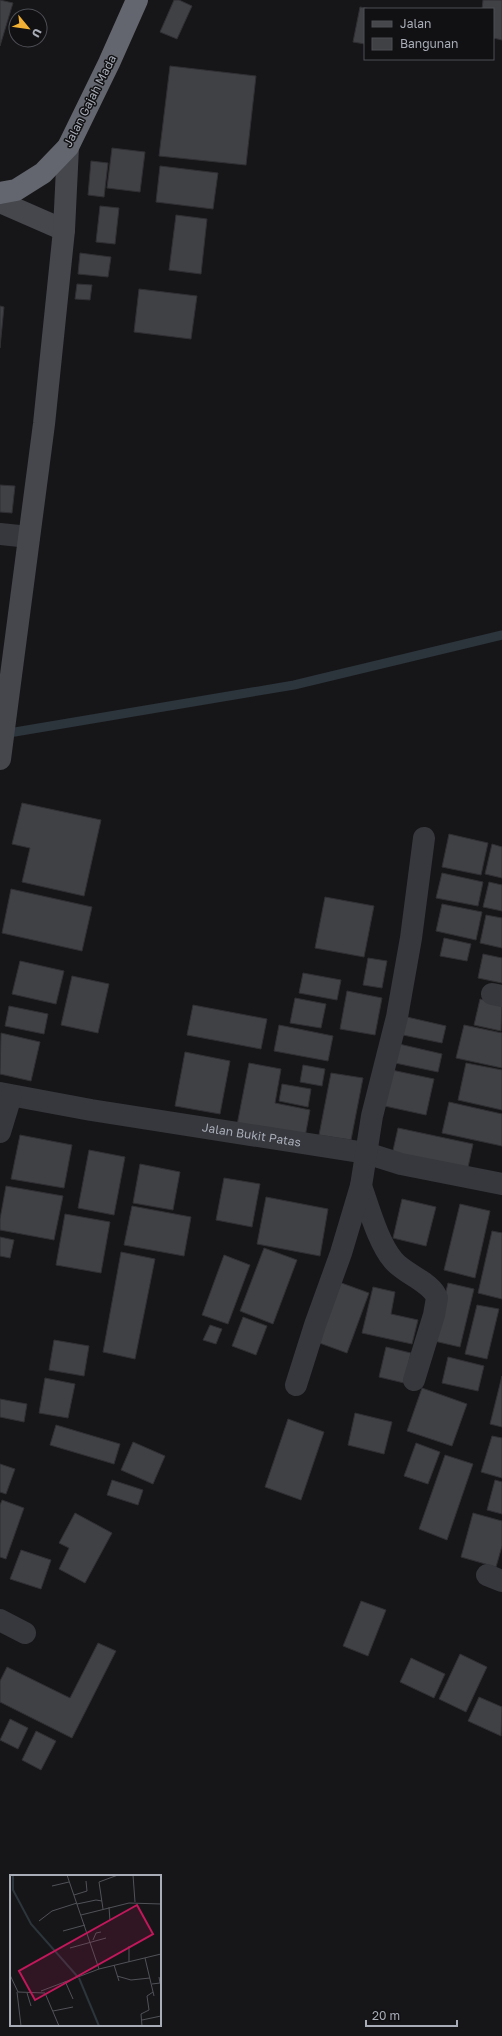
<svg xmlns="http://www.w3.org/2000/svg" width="502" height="2036" viewBox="0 0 502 2036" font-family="'Golos Text',sans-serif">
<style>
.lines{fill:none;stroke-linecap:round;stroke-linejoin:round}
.stream{stroke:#2c353c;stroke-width:9}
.building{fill:#404145;stroke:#303034}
.street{stroke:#37383d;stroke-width:22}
.secondary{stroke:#45474d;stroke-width:22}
.highway{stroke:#63666e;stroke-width:22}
.labels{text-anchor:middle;stroke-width:3;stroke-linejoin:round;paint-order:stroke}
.street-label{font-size:12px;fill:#a8adb8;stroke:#111113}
.inset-river{fill:none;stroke:#2c353c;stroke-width:2}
.inset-road{fill:none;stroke:#505258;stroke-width:1}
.view{fill:#c2185b;fill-opacity:0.15;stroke:#c2185b;stroke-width:2}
.inset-edge{fill:none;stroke:#a8adb8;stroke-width:2}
</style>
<rect width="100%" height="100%" fill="#161618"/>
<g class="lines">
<polyline class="stream" points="3,734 294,685 502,635"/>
</g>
<g class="building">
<polygon points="0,0 13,3 0,46"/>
<polygon points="174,0 179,0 192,6 177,39 160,32"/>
<polygon points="483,0 502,0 502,40 493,38 493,9 482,9"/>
<polygon points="360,7 371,9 365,9 365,44 353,42"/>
<polygon points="170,66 256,76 246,165 159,156"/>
<polygon points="112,148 145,152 140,192 107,188"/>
<polygon points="91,161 108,163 104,197 88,195"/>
<polygon points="160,166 218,173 213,209 156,202"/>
<polygon points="100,206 119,208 115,244 96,242"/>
<polygon points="176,215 207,219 201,274 169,270"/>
<polygon points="80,253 111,257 108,277 78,274"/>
<polygon points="77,284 92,285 90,300 75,299"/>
<polygon points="139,289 197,296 191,339 134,332"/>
<polygon points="0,306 4,307 0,348"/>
<polygon points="0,485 15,486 12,513 0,512"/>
<polygon points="22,803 101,820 84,896 22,882 30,848 12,844"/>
<polygon points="449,834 488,843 481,875 442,867"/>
<polygon points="492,844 502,847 502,878 485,874"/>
<polygon points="442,873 483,882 478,906 436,898"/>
<polygon points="489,882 502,885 502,911 483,907"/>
<polygon points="11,889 92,907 82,951 2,933"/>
<polygon points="325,897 374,906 364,957 315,948"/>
<polygon points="442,904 482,912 476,940 436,931"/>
<polygon points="486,915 502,918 502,948 480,943"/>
<polygon points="444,938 471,944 467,961 440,956"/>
<polygon points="483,954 502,958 502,983 478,978"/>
<polygon points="368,958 387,961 382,988 363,985"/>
<polygon points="20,961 64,971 56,1004 12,994"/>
<polygon points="303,973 341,980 337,1000 299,993"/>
<polygon points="72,976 109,984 98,1033 61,1025"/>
<polygon points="347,991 382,998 375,1035 340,1029"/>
<polygon points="295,998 326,1004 321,1028 290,1023"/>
<polygon points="480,999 502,1004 501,1031 474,1025"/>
<polygon points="193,1005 267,1019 261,1049 187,1035"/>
<polygon points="9,1006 48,1014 44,1034 5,1026"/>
<polygon points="407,1017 446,1026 442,1043 403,1035"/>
<polygon points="279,1025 333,1036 328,1061 274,1051"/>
<polygon points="464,1025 502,1033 502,1068 456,1058"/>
<polygon points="1,1033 40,1042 31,1081 0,1074"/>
<polygon points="399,1044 442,1054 438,1072 395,1063"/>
<polygon points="185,1052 230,1061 220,1114 175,1106"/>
<polygon points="249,1063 281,1069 275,1103 310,1110 305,1137 237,1125"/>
<polygon points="466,1063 502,1070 502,1110 458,1100"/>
<polygon points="303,1065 325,1069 322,1086 300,1082"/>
<polygon points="387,1069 434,1079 426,1115 380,1105"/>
<polygon points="331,1073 363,1078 351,1140 319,1135"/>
<polygon points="282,1084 311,1089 308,1107 279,1101"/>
<polygon points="449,1102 502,1114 502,1146 442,1133"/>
<polygon points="398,1128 473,1144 467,1172 392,1155"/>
<polygon points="20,1135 72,1145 64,1188 11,1179"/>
<polygon points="89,1150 125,1157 114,1215 78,1208"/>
<polygon points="140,1164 180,1172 173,1210 133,1203"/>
<polygon points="224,1178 260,1184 252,1227 216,1220"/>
<polygon points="6,1186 63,1196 54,1240 0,1230 0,1219"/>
<polygon points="266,1197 328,1209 320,1256 257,1244"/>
<polygon points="402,1199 436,1207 426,1246 393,1238"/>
<polygon points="460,1204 490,1211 475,1278 444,1270"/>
<polygon points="132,1206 191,1217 184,1256 124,1245"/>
<polygon points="65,1214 110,1222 101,1273 56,1265"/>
<polygon points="492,1231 502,1233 502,1299 478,1293"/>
<polygon points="0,1237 14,1240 10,1258 0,1256"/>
<polygon points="264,1248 297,1260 273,1324 240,1311"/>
<polygon points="121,1252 155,1259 135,1359 103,1352"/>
<polygon points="224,1255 250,1265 228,1324 202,1315"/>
<polygon points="336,1281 369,1293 347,1353 314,1341"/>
<polygon points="448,1283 474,1289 460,1347 434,1341"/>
<polygon points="373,1287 395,1292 391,1314 418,1320 412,1344 362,1333"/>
<polygon points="477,1305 499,1309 487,1359 465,1354"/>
<polygon points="243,1317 267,1326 256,1355 232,1346"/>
<polygon points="210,1325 222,1329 216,1344 203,1340"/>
<polygon points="54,1340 89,1346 84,1376 49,1370"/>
<polygon points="386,1347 411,1353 404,1383 379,1377"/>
<polygon points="448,1357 484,1366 478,1391 442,1383"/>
<polygon points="502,1376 502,1427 490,1424"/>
<polygon points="45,1378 75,1384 68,1418 39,1413"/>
<polygon points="422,1388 467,1404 452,1446 407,1431"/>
<polygon points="0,1399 27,1404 24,1422 0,1417"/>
<polygon points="355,1413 392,1422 384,1454 348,1445"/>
<polygon points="288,1419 324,1432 301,1500 265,1487"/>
<polygon points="56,1425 120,1444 114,1464 50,1445"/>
<polygon points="492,1436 502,1438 502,1478 481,1472"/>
<polygon points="133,1442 165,1456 153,1484 121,1470"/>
<polygon points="416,1443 440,1452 428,1484 404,1476"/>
<polygon points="445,1455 473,1464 447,1540 419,1529"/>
<polygon points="0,1464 15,1469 6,1494 0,1492"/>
<polygon points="112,1480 143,1490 138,1505 107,1495"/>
<polygon points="495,1480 502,1482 502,1514 487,1510"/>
<polygon points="2,1500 24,1508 6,1559 0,1557 0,1505"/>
<polygon points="75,1513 112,1533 85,1583 59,1569 69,1548 59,1543"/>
<polygon points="473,1513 502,1521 502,1546 496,1567 461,1557"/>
<polygon points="21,1550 51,1560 41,1589 10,1579"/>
<polygon points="361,1601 386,1610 368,1656 343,1646"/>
<polygon points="98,1643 116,1651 72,1738 0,1702 0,1681 7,1667 70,1698"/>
<polygon points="460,1654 487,1667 466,1712 439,1699"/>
<polygon points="411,1658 445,1674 434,1698 400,1682"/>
<polygon points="479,1697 502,1707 501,1736 468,1721"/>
<polygon points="10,1719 28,1728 18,1749 0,1740"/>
<polygon points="36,1731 56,1741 41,1770 22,1760"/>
</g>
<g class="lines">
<g class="street">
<polyline points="0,534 29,537"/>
<polyline points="492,994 502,996"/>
<path id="s1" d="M0,1093L91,1110L366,1153L401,1164L502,1184"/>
<polyline points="0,1132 11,1096"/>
<path d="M361,1186C369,1208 378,1242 393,1260C404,1274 432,1282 437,1298L434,1315L414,1380"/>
<polyline points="296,1385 315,1325 341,1253 361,1186 372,1116 397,1017 411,938 424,838"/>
<polyline points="487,1575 502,1581"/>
<polyline points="0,1620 25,1633"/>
</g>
<g class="secondary">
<polyline points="0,202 64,230"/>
<polyline points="0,759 44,424 64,230 68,147"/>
</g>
<polyline class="highway" points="0,193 16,190 43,173 68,147 109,63 137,0"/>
</g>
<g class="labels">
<g class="street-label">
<text transform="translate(90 101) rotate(-63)" y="4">Jalan Gajah Mada</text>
<text dy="4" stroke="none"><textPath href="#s1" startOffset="255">Jalan Bukit Patas</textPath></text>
</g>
</g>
<g transform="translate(10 1875)">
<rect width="151" height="151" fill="#161618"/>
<path class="inset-river" d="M3,0V15L21,49L67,101M69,103L89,151"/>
<path class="inset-road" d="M57,0L89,94M123,0L125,27M42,11L59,7M64,20L77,16L76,6M67,29L86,25L92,26M99,32L100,46M93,34L89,7L108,0M71,40L119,28L151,29M29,46L42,36L67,28M53,56L75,50M83,65L86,58L91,57M119,71V87M60,73L96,63M135,83L144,121M104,90L109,106M0,100L8,117L35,118L49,151M107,101L121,105L140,103M55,106L63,124M142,109L150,108L149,102M31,116L89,94L151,79M7,117L11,151M17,118L21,131M43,136L63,132M132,145L151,141M132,151L131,139L139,135L137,121L143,117"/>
<path class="view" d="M127,30L143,59L25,125L9,96Z"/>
<rect width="151" height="151" class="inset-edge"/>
</g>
<rect x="364" y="8" width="130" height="52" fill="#111113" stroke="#4d4f55"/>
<rect x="372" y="21" width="20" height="6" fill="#45474d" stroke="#4d4f55"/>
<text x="400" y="28" font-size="12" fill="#a8adb8">Jalan</text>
<rect x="372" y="38" width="20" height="12" fill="#404145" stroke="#4d4f55"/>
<text x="400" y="48" font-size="12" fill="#a8adb8">Bangunan</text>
<g transform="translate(28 28) rotate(119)"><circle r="19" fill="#111113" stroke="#4d4f55"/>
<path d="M0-3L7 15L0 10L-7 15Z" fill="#f2b134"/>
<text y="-6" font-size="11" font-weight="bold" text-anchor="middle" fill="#a8adb8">U</text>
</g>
<path d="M366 2020v6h91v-6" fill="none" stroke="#a8adb8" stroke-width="2"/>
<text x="372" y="2020" font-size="12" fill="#a8adb8" stroke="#111113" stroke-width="3" paint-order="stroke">20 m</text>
</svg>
